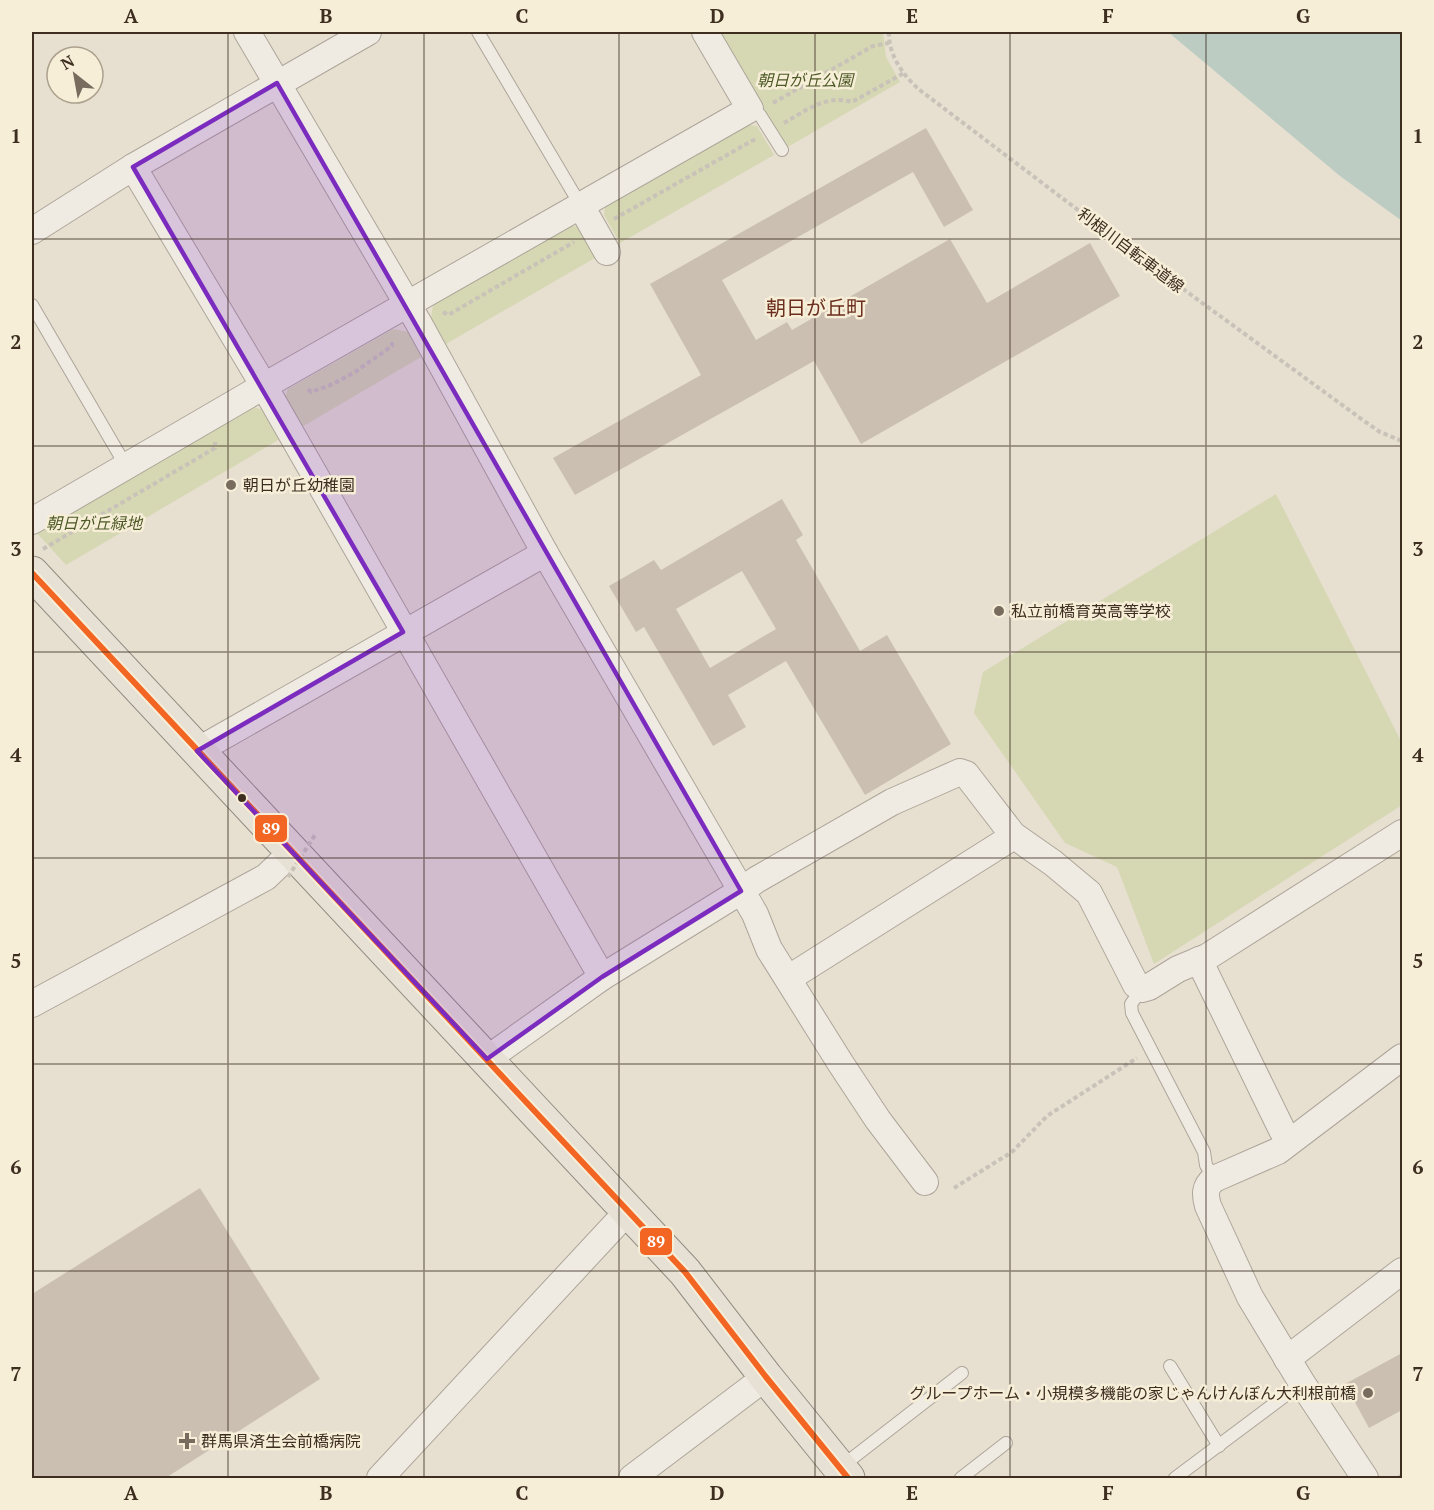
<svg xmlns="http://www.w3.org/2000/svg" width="1434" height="1510" viewBox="0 0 1434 1510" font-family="'PT Serif','Noto Sans JP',serif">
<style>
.green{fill:#d6d7b3}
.water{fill:#bcccc2}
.building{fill:#cbbfb2;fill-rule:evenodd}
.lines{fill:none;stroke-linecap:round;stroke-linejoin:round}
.service-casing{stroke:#ada599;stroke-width:14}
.minor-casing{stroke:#ada599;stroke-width:28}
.primary-casing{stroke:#928b80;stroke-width:35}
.path{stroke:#c8c2b9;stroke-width:4;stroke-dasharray:4.5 3;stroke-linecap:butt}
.service{stroke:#efebe3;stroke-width:12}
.minor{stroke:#efebe3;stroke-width:26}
.primary{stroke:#e6e1d4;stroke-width:33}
.path-bridge{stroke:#c8c2b9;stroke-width:4;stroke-dasharray:4.5 3;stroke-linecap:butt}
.bus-1-casing{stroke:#f7eed8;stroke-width:10}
.bus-1{stroke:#f26522;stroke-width:6}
.marked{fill:#7b2cbf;fill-opacity:0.2;stroke:#7b2cbf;stroke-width:4.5;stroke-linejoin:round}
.grid{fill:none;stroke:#3d2e20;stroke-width:1.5;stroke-opacity:0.55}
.poi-dot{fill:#786c5e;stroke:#f7eed8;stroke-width:2}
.bus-dot{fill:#3d2e20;stroke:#f7eed8;stroke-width:2}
.labels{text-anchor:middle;stroke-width:5;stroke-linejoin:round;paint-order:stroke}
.park-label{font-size:16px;font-style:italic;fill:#4d5a26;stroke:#f7eed8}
.street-label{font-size:16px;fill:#3d2e20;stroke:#f7eed8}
.poi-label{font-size:16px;fill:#3d2e20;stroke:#f7eed8;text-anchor:start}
.quarter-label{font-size:20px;fill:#6b2e1e;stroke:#f7eed8}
.line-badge{stroke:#f7eed8;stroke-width:2}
.badge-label{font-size:16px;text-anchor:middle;font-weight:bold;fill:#fff}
.neatline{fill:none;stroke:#3d2e20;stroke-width:2}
.grid-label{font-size:20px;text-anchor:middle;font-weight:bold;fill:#3d2e20}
</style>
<rect width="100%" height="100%" fill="#e7e0d1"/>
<g class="green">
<polygon points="719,32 883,32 886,57 900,82 786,148"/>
<polygon points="748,125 757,126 774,155 620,243 604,215 605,206"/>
<polygon points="571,226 582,227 600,255 446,344 431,318 433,305"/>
<polygon points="393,329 408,332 421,357 300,428 284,400 288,389"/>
<polygon points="250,406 264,410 280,439 66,565 35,531"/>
<polygon points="1276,494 1402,743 1402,805 1154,964 1117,867 1065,843 974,713 983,672"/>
</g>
<polygon class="water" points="1168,32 1402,32 1402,221 1340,176"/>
<g class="building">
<polygon points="926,128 973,210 944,227 913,172 722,280 756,340 787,322 792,330 950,239 987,303 1090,243 1120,296 861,444 814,361 575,495 553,458 701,375 650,284"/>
<path d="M782,499L803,535L796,540L860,651L887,635L951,744L865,795L786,661L728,695L746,727L713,746L644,627L636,632L609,586L654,560L661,570ZM742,571L776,629L710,668L676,609Z"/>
<polygon points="200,1188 320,1379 164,1479 32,1479 32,1294"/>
<polygon points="1402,1353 1402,1410 1369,1428 1345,1384"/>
</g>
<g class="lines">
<defs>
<g id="service">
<polyline points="478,32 581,206"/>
<polyline points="750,109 760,115 782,150"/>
<polyline points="32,305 126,466"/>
<polyline points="1142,989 1131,1004 1132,1013 1204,1152 1206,1165 1214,1179"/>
<polyline points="1170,1366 1219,1446"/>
<polyline points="841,1467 962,1373"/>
<polyline points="961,1478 1006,1443"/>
<polyline points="1175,1478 1302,1383"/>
</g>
<g id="minor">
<polyline points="247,32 418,322 545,553 755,914 769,949 841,1064 878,1120 925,1182"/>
<polyline points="133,167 264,386 602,977"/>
<polyline points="581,206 607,252"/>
<polyline points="32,231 133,167 368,32"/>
<polyline points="32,521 264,386 750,109 705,32"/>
<polyline points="197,751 545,553"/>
<polyline points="1199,960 1282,1130 1290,1141"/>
<polyline points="789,978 1006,841 1013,835"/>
<polyline points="32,1004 266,877 292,852"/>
<polyline points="487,1059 602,977 741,891 756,880 892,802 960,772 966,774 1013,835 1053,863 1089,893 1136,985 1142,989 1149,987 1178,969 1207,957 1402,833"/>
<polyline points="1287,1359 1402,1271"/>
<polyline points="380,1478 628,1211"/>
<polyline points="632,1478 766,1377"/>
<path d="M1365,1478L1302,1383L1250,1297L1208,1206C1205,1195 1204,1187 1214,1179L1278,1151L1402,1057"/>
</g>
<polyline id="primary" points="32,573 685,1272 766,1377 848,1478"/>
</defs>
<use href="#service" class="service-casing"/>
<use href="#minor" class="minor-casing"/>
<use href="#primary" class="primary-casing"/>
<g class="path">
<path d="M889,32C888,55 904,77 921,91L1157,270L1360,418L1380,432L1402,441"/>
<polyline points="773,103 873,46 889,43"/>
<path d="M784,123C805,111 827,94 852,102L904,73"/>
<polyline points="614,219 757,138"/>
<polyline points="443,312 448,315 574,242"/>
<polyline points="308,389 311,392 333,384 355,372 392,346 392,341"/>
<polyline points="43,549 215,448 215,442"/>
<polyline points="954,1188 1012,1152 1047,1116 1137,1058"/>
<polyline points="1398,1478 1402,1475"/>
</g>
<use href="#service" class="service"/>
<use href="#minor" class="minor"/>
<use href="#primary" class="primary"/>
<polyline class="path-bridge" points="288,877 315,835"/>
<defs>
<polyline id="bus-1" points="32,573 685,1272 766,1377 848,1478"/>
</defs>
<use href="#bus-1" class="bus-1-casing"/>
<use href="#bus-1" class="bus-1"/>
</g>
<path class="marked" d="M277,83L741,891L602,977L487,1059L197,751L403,632L133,167Z"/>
<path class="grid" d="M228,32V1478M424,32V1478M619,32V1478M815,32V1478M1010,32V1478M1206,32V1478M32,239H1402M32,446H1402M32,652H1402M32,858H1402M32,1064H1402M32,1271H1402"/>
<g class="poi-dot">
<circle cx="231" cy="485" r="6"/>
<circle cx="999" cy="611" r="6"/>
<circle cx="1368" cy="1393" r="6"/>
<path d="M184 1432h6v6h6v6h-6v6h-6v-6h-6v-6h6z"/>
</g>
<circle class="bus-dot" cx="242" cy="798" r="5"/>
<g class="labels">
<g class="park-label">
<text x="805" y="86">朝日が丘公園</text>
<text x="94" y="529">朝日が丘緑地</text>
</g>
<g class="street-label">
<text transform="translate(1131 250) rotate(37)" y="6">利根川自転車道線</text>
</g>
<g class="poi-label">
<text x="243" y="491">朝日が丘幼稚園</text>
<text x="1011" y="617">私立前橋育英高等学校</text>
<text x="1356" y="1399" text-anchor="end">グループホーム・小規模多機能の家じゃんけんぽん大利根前橋</text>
<text x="201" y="1447">群馬県済生会前橋病院</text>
</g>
<g class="quarter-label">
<text x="816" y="315">朝日が丘町</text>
</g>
</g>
<g class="line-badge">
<rect x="254" y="814" width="34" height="29" rx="6" fill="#f26522"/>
<rect x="639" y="1227" width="34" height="29" rx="6" fill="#f26522"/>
</g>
<g class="badge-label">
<text x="271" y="834">89</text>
<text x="656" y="1247">89</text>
</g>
<rect width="1434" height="1510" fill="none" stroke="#f7eed8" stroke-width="66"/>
<g transform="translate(75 75) rotate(329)"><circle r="28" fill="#f7eed8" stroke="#ada18e" stroke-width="1.5"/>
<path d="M0-4.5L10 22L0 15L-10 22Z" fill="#786c5e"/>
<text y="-9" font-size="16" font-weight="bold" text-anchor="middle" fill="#3d2e20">N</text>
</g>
<rect x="33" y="33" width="1368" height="1444" class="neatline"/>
<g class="grid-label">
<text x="131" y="23">A</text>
<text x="326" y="23">B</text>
<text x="522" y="23">C</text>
<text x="717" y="23">D</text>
<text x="912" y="23">E</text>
<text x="1108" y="23">F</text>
<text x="1303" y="23">G</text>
<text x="16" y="143">1</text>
<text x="1418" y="143">1</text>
<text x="16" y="349">2</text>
<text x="1418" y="349">2</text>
<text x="16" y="556">3</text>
<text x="1418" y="556">3</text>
<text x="16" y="762">4</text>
<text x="1418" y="762">4</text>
<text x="16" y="968">5</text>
<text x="1418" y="968">5</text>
<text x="16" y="1174">6</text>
<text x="1418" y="1174">6</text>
<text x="16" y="1381">7</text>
<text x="1418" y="1381">7</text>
<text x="131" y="1500">A</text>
<text x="326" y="1500">B</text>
<text x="522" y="1500">C</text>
<text x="717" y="1500">D</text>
<text x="912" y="1500">E</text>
<text x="1108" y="1500">F</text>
<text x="1303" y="1500">G</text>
</g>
</svg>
